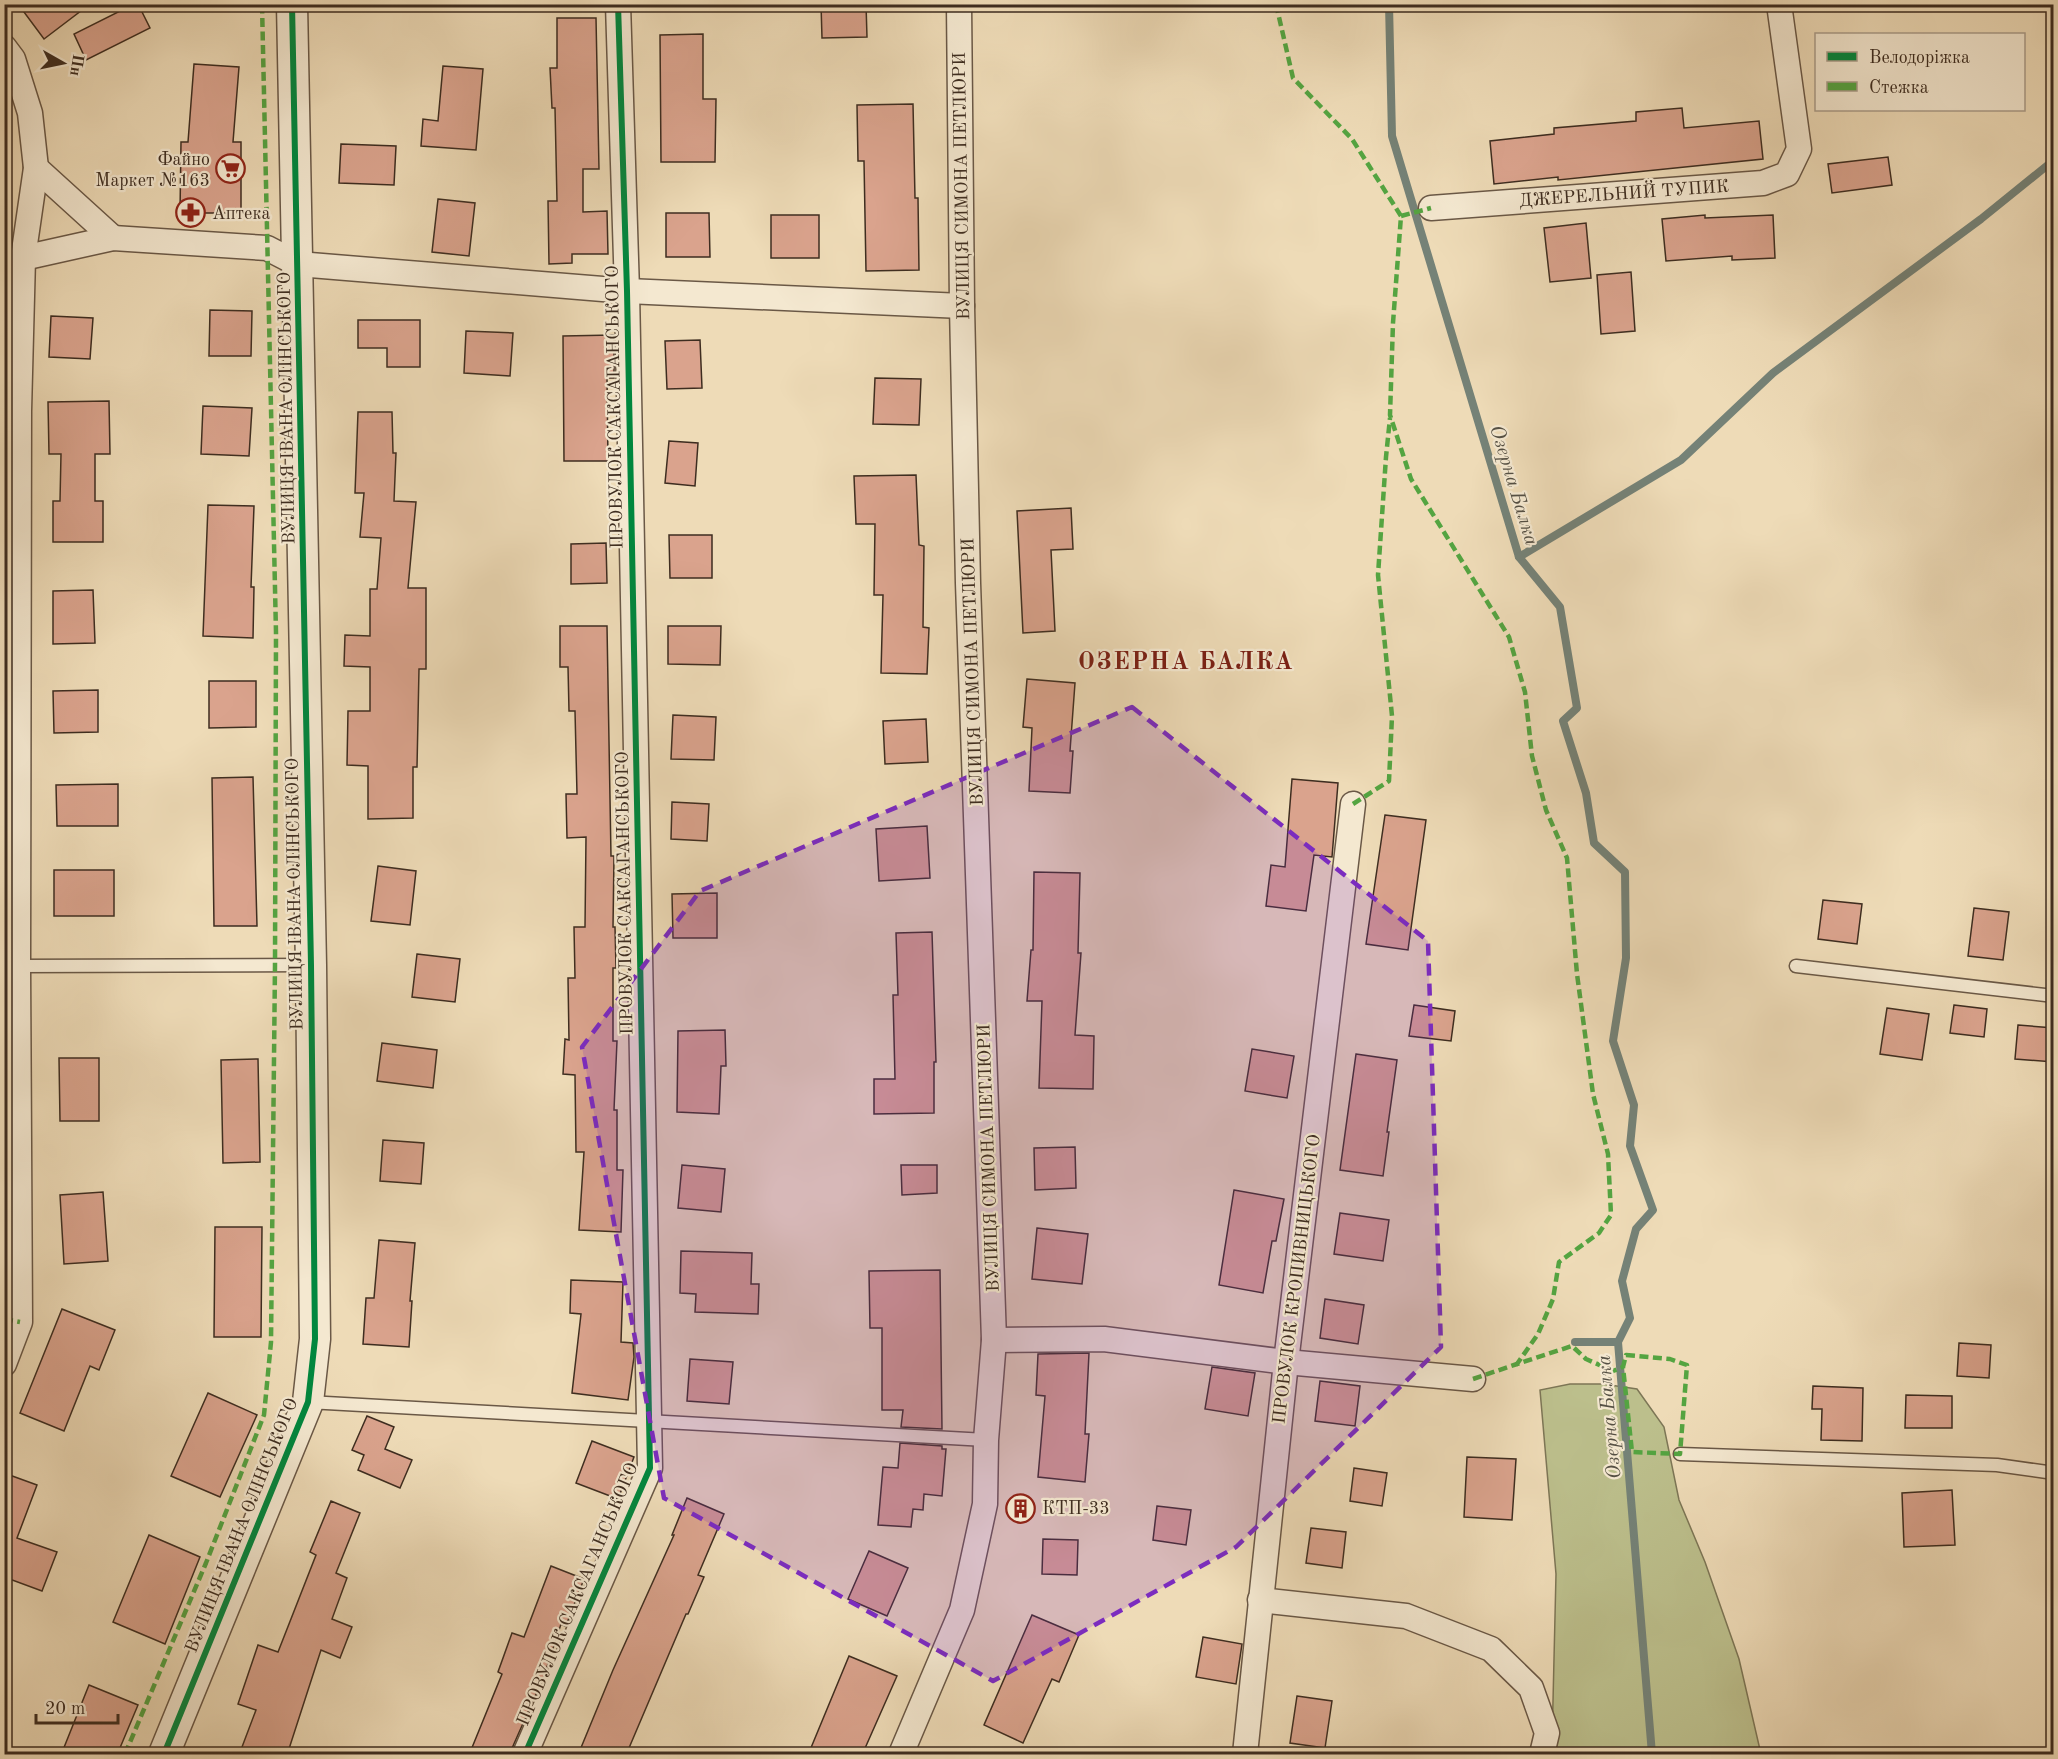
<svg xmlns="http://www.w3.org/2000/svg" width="2058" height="1759" viewBox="0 0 2058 1759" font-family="'Old Standard TT',serif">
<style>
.green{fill:#bcbf8c;stroke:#7d7656;stroke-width:1.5}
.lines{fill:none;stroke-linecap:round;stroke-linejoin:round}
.stream{stroke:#758277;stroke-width:8}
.building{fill:#daa38d;stroke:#3e2d20;stroke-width:1.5}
.service-casing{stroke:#6a5846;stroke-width:15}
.minor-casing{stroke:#6a5846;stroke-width:27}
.tertiary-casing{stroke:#6a5846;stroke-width:33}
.service{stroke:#f4e8d0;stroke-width:12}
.minor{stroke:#f4e8d0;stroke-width:24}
.tertiary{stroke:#f4e8d0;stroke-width:30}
.quiet{stroke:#54a441;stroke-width:4.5;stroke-dasharray:9 4.5;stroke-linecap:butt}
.cycleway-casing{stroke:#f4e8d0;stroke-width:10}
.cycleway{stroke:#00873e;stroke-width:6}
.marked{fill:#7b2cbf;fill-opacity:0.2;stroke:#7b2cbf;stroke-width:4.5;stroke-dasharray:12 8;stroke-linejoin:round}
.labels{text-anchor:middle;stroke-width:4.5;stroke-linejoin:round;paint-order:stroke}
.poi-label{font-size:18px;fill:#3e2d20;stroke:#f4e8d0;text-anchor:start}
.street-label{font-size:18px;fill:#3e2d20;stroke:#f4e8d0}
.water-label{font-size:20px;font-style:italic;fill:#555044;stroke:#f4e8d0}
.district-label{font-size:24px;font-weight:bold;letter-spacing:1.5px;fill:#7a1f14;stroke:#f4e8d0}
</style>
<rect width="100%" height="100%" fill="#eedbb7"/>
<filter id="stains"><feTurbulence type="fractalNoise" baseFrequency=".00333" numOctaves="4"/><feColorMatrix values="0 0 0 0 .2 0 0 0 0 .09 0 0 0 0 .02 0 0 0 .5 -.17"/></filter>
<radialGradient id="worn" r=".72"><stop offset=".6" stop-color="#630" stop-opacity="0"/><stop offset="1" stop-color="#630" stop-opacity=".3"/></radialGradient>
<polygon class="green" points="1570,1384 1603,1384 1637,1389 1664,1427 1679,1500 1705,1562 1739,1659 1761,1754 1549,1754 1552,1744 1556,1574 1540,1390"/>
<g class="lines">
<g class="stream">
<polyline points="1389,4 1392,136 1519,557 1560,607 1577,708 1563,721 1586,793 1594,843 1625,872 1626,958 1613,1041 1634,1105 1630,1146 1653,1210 1636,1229 1622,1281 1630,1318 1618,1342 1652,1754"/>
<polyline points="1519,557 1681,460 1773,373 1981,219 2054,160"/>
<polyline points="1575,1342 1618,1342"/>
</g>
</g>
<g class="building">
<polygon points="18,4 90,4 44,39"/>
<polygon points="134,4 138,4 150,28 86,60 74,34"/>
<polygon points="821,4 866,4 867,37 822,38"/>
<polygon points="557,18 596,18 599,169 583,169 583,212 607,211 608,254 572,254 572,263 549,264 548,201 557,201 555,108 552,108 550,68 557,68"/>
<polygon points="703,34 703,99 716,99 715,162 661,162 660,35"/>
<polygon points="194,64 239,67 233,142 241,142 241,213 180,213 181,142 188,142"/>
<polygon points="443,66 483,69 476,150 421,146 423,119 438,121"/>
<polygon points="913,104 915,198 918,198 919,270 866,271 864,161 858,161 857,105"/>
<polygon points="1682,108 1684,128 1759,121 1763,159 1558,180 1558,177 1494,184 1490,141 1554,134 1554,128 1636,121 1636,112"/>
<polygon points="341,144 396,146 394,185 339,183"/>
<polygon points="1888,157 1892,185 1832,193 1828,164"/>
<polygon points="438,199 475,203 469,256 432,252"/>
<polygon points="666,213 709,213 710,257 666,257"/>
<rect x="771" y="215" width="48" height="43"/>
<polygon points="1705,215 1705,218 1773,215 1775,258 1732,260 1732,256 1666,261 1662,219"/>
<polygon points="1586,223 1591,278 1550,282 1544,228"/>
<polygon points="1631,272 1635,331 1601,334 1597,275"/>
<polygon points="210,310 252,311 251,356 209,356"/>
<polygon points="51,316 93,318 90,359 49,357"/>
<polygon points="358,320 420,320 420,367 387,367 387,348 358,348"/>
<polygon points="466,331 513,333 510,376 464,373"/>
<polygon points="614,335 614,378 607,378 608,461 564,461 563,336"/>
<polygon points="700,340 702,388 667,389 665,341"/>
<polygon points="875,378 921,379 919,425 873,424"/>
<polygon points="109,401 110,454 95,454 95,501 103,501 103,542 53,542 53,501 60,501 61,454 49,454 48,402"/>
<polygon points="203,406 252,408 249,456 201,454"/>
<polygon points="358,412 392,412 393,453 396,453 394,501 416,502 408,588 426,588 426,669 419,669 417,767 413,767 413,818 368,819 368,766 347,765 348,711 370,711 370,667 344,666 345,635 370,636 370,589 377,589 381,538 360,537 364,493 355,493"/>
<polygon points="669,441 698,443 695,486 665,483"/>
<polygon points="916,475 919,545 924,546 923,627 929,628 927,674 881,673 883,595 874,595 875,524 856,524 854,476"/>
<polygon points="208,505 254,506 251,587 254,587 253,638 203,636"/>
<polygon points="1071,508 1073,549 1051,550 1055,631 1023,633 1017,511"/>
<polygon points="669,535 712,535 712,578 670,578"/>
<polygon points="606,543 607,583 571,584 571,544"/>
<polygon points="93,590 95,643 53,644 53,591"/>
<polygon points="560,626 607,626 611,856 614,856 613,927 615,927 616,968 613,968 613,1041 617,1041 614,1110 617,1110 617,1170 623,1170 621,1232 579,1230 584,1152 576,1152 575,1075 563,1074 565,1039 569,1040 568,978 575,978 574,927 585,927 586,837 567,838 566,794 577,794 575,711 569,711 568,667 560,667"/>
<polygon points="668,626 721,626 720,665 668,664"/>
<polygon points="1027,679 1075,683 1070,751 1073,751 1070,793 1029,791 1032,728 1023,727"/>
<polygon points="209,681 256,681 256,727 209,728"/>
<polygon points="98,690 98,732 54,733 53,691"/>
<polygon points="673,715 716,717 714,760 671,759"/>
<polygon points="926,719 928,762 885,764 883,721"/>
<polygon points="253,777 257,926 214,926 212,778"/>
<polygon points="1292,779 1338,783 1332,857 1314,855 1306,911 1266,906 1271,865 1285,867"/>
<polygon points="118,784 118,826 57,826 56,785"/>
<polygon points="672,802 709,804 707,841 671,839"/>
<polygon points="1385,815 1426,820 1408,950 1366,944"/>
<polygon points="927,826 930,878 879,881 876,829"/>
<polygon points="378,866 416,871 410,925 371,921"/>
<rect x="54" y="870" width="60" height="46"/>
<polygon points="1034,872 1080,873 1078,953 1081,953 1075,1035 1094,1036 1093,1089 1039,1088 1042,1001 1027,1001 1031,950 1033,950"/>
<polygon points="717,893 717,938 673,938 672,894"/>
<polygon points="1823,900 1862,904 1857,944 1818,939"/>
<polygon points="1974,908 2009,912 2003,960 1968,956"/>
<polygon points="932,932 936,1062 934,1062 934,1113 874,1114 874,1079 895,1079 893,995 898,995 896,933"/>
<polygon points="417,954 460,959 455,1002 412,997"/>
<polygon points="1414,1005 1455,1011 1451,1041 1409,1036"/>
<polygon points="1954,1005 1987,1009 1984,1037 1950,1033"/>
<polygon points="1887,1008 1929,1014 1922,1060 1880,1054"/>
<polygon points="2018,1025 2054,1028 2054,1062 2015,1059"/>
<polygon points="725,1030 726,1066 721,1066 719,1114 677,1112 678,1031"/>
<polygon points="382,1043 437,1050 433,1088 377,1081"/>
<polygon points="1252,1049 1294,1056 1287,1098 1245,1091"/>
<polygon points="1356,1054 1397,1060 1387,1132 1389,1132 1383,1176 1340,1170"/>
<polygon points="59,1058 99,1058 99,1121 60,1121"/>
<polygon points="258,1059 260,1162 223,1163 221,1060"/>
<polygon points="383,1140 424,1143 421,1184 380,1181"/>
<polygon points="1075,1147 1076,1188 1035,1190 1034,1148"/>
<polygon points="682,1165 725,1169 721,1212 678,1208"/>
<polygon points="901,1165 937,1165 937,1193 902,1195"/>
<polygon points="1234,1190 1284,1199 1276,1241 1272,1241 1263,1293 1219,1285"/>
<polygon points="103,1192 108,1261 64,1264 60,1195"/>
<polygon points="1340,1213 1389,1220 1383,1261 1334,1254"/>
<polygon points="215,1227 262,1227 261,1337 214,1337"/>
<polygon points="1037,1228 1088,1234 1082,1284 1032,1279"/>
<polygon points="379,1240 415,1243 410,1301 412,1301 409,1347 363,1344 366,1298 374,1298"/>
<polygon points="681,1251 752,1253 751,1284 759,1284 758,1314 695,1312 696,1294 680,1293"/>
<polygon points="940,1270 942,1429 901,1427 903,1410 882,1410 882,1328 870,1328 869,1271"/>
<polygon points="571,1280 623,1282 621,1342 633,1343 634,1357 628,1400 572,1393 581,1314 570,1313"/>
<polygon points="1325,1299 1364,1305 1358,1344 1320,1338"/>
<polygon points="62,1309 115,1330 99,1370 90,1366 64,1431 20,1413"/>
<polygon points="1959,1343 1991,1345 1989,1378 1957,1376"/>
<polygon points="1089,1353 1085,1434 1089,1434 1085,1482 1038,1477 1045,1396 1036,1395 1038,1354"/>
<polygon points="690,1359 733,1362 729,1404 687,1401"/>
<polygon points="1212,1367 1255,1373 1248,1416 1205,1409"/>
<polygon points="1320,1381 1360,1386 1355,1426 1315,1421"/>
<polygon points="1813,1386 1863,1388 1862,1441 1821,1440 1822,1409 1812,1409"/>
<polygon points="208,1393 257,1415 220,1497 171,1476"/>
<polygon points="1906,1395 1952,1396 1952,1428 1905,1428"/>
<polygon points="367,1416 394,1427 385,1449 412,1460 400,1488 358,1470 364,1455 352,1450"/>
<polygon points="592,1441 634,1457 618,1499 576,1483"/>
<polygon points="900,1443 942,1446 942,1449 946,1449 942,1496 924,1494 923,1510 913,1509 911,1527 878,1525 883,1467 898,1468"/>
<polygon points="1467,1457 1516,1459 1512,1520 1464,1517"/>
<polygon points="1354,1468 1387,1473 1382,1506 1350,1501"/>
<polygon points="4,1473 37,1485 17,1538 57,1552 42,1591 4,1577"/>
<polygon points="1952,1490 1955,1545 1904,1547 1902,1493"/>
<polygon points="687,1498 724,1514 698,1575 704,1577 688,1614 686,1614 626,1755 578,1755 613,1670 674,1535 672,1535"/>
<polygon points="331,1501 360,1513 336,1573 347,1578 332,1619 352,1627 340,1658 321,1650 287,1755 239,1755 256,1710 238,1704 258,1645 278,1652 316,1555 310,1552"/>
<polygon points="1157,1506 1191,1510 1186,1545 1153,1540"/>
<polygon points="1311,1528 1346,1532 1342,1568 1306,1563"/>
<polygon points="149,1535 200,1557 165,1644 113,1622"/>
<polygon points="1043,1539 1078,1540 1077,1575 1042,1574"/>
<polygon points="869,1551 908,1568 887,1616 848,1599"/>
<polygon points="551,1566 584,1579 567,1623 565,1626 561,1624 544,1676 509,1755 469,1755 502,1674 498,1672 512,1633 524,1637"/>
<polygon points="1032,1615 1079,1635 1059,1682 1052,1679 1023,1743 984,1725"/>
<polygon points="1203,1637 1242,1644 1236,1684 1196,1677"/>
<polygon points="849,1656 897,1676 862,1755 808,1755"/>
<polygon points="89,1685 138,1705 117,1755 61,1755"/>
<polygon points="1297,1696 1332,1701 1325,1748 1290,1743"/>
</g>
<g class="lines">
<defs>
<g id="service">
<polyline points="18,966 311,965"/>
<polyline points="1796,966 2054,996"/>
<polyline points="308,1402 986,1440"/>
<polyline points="1680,1454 1997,1465 2054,1473"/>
</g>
<g id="minor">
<polyline points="4,47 13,59 30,113 36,168 23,258 19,411 18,966 20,1322 4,1364"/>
<polyline points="36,168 113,238"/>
<polyline points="1431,208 1763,183 1787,174 1799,149 1779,4"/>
<polyline points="23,258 113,238 267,248 298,264 627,291 962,306"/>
<polyline points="994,1340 1104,1339 1286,1362 1473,1379"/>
<polyline points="1260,1600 1406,1616 1491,1649 1531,1688 1547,1733 1542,1754"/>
<polyline points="525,1754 650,1468 627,291 618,4"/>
<polyline points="901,1754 962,1610 985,1504 986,1440 994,1340 968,583 962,306 959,4"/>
<polyline points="1245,1754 1286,1362 1353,804"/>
</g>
<polyline id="tertiary" points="164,1754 308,1402 315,1339 311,965 292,4"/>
</defs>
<use href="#service" class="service-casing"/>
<use href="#minor" class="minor-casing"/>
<use href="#tertiary" class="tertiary-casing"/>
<use href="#service" class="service"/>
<use href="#minor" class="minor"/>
<use href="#tertiary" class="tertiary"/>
<g class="quiet">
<polyline points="1276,4 1293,78 1352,139 1401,216 1393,323 1390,415 1411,479 1509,637 1525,692 1532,756 1546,810 1567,858 1577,974 1593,1094 1608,1154 1611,1215 1599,1233 1559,1262 1553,1299 1538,1334 1517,1364 1572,1346 1586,1359 1613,1371 1623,1367"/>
<polyline points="1401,216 1431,208"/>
<polyline points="1353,804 1389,781 1392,716 1378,575 1386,457 1390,418"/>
<polyline points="4,1319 20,1322"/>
<polygon points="1626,1355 1670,1359 1687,1365 1680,1454 1632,1452 1623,1367"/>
<polyline points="1473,1379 1517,1364"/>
<polyline points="125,1754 206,1563 264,1415 271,1342 275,965 276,633 262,4"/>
</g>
<defs>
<g id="cycleway">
<polyline points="164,1754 308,1402 315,1339 311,965 292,4"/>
<polyline points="525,1754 650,1468 627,291 618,4"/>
</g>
</defs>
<use href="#cycleway" class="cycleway-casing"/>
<use href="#cycleway" class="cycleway"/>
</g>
<path class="marked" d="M1132,707L1428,941L1441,1347L1236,1547L993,1681L664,1498L582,1047L700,891Z"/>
<defs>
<symbol id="supermarket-ring" viewBox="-11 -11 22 22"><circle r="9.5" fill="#f4e8d0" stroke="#8f2418" stroke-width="1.5"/><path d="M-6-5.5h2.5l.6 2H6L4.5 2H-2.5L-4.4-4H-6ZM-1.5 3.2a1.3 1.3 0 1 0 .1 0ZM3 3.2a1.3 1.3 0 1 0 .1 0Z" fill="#8f2418"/></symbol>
<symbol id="pharmacy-ring" viewBox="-11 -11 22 22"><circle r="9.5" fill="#f4e8d0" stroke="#8f2418" stroke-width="1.5"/><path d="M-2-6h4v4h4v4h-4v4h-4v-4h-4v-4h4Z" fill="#8f2418"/></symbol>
<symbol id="building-ring" viewBox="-11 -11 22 22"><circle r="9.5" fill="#f4e8d0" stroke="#8f2418" stroke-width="1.5"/><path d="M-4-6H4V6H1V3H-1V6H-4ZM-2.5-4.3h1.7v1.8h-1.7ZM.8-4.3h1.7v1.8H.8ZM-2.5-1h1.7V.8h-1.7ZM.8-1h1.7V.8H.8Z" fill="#8f2418"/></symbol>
</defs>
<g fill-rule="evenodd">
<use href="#supermarket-ring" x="214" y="152" width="33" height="33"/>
<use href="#pharmacy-ring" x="174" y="196" width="33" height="33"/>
<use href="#building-ring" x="1004" y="1492" width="33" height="33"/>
</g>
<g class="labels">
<g class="poi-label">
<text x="210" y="165" text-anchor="end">Файно<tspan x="210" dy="21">Маркет №163</tspan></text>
<text x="212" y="219">Аптека</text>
<text x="1042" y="1514">КТП-33</text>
</g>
<g class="street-label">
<text transform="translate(961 186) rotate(-91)" y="6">ВУЛИЦЯ СИМОНА ПЕТЛЮРИ</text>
<text transform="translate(1624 193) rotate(-4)" y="6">ДЖЕРЕЛЬНИЙ ТУПИК</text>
<text transform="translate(614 407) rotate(-91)" y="6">ПРОВУЛОК САКСАГАНСЬКОГО</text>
<text transform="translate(286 408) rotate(-91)" y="6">ВУЛИЦЯ ІВАНА ОЛІНСЬКОГО</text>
<text transform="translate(972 672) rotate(-92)" y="6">ВУЛИЦЯ СИМОНА ПЕТЛЮРИ</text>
<text transform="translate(624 893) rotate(-91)" y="6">ПРОВУЛОК САКСАГАНСЬКОГО</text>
<text transform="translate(294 894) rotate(-91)" y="6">ВУЛИЦЯ ІВАНА ОЛІНСЬКОГО</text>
<text transform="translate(988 1158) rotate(-92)" y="6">ВУЛИЦЯ СИМОНА ПЕТЛЮРИ</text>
<text transform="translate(1296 1279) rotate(-83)" y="6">ПРОВУЛОК КРОПИВНИЦЬКОГО</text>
<text transform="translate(241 1525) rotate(-68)" y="6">ВУЛИЦЯ ІВАНА ОЛІНСЬКОГО</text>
<text transform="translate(577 1594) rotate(-67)" y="6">ПРОВУЛОК САКСАГАНСЬКОГО</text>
</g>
<g class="water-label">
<text transform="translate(1515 485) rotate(73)" y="7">Озерна Балка</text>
<text transform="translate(1608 1417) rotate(-95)" y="7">Озерна Балка</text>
</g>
<g class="district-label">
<text x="1186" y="669">ОЗЕРНА БАЛКА</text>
</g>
</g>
<rect width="2058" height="1759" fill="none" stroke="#eedbb7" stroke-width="24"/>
<rect x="6" y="6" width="2046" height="1747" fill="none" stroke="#3e2d20" stroke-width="3"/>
<rect x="12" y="12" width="2034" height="1735" fill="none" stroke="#3e2d20" stroke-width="1.5"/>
<rect x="1815" y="33" width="210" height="78" fill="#f4e8d0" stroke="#ab9d8a" stroke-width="1.5"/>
<rect x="1827" y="52" width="30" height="9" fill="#00873e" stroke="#ab9d8a" stroke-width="1.5"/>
<text x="1869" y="63" font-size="18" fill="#3e2d20">Велодоріжка</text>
<rect x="1827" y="82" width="30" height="9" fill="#54a441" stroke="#ab9d8a" stroke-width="1.5"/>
<text x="1869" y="93" font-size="18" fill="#3e2d20">Стежка</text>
<g transform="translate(63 63) rotate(99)" stroke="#f4e8d0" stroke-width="4.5" paint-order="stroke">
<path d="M0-4.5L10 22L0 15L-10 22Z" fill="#3e2d20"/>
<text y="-9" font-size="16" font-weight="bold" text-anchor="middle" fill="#3e2d20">Пн</text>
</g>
<path d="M36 1714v9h82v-9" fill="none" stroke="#3e2d20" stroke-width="3"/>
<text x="45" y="1714" font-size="18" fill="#3e2d20" stroke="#f4e8d0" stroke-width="4.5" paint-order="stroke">20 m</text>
<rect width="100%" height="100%" filter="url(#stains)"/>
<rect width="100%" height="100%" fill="url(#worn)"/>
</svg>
